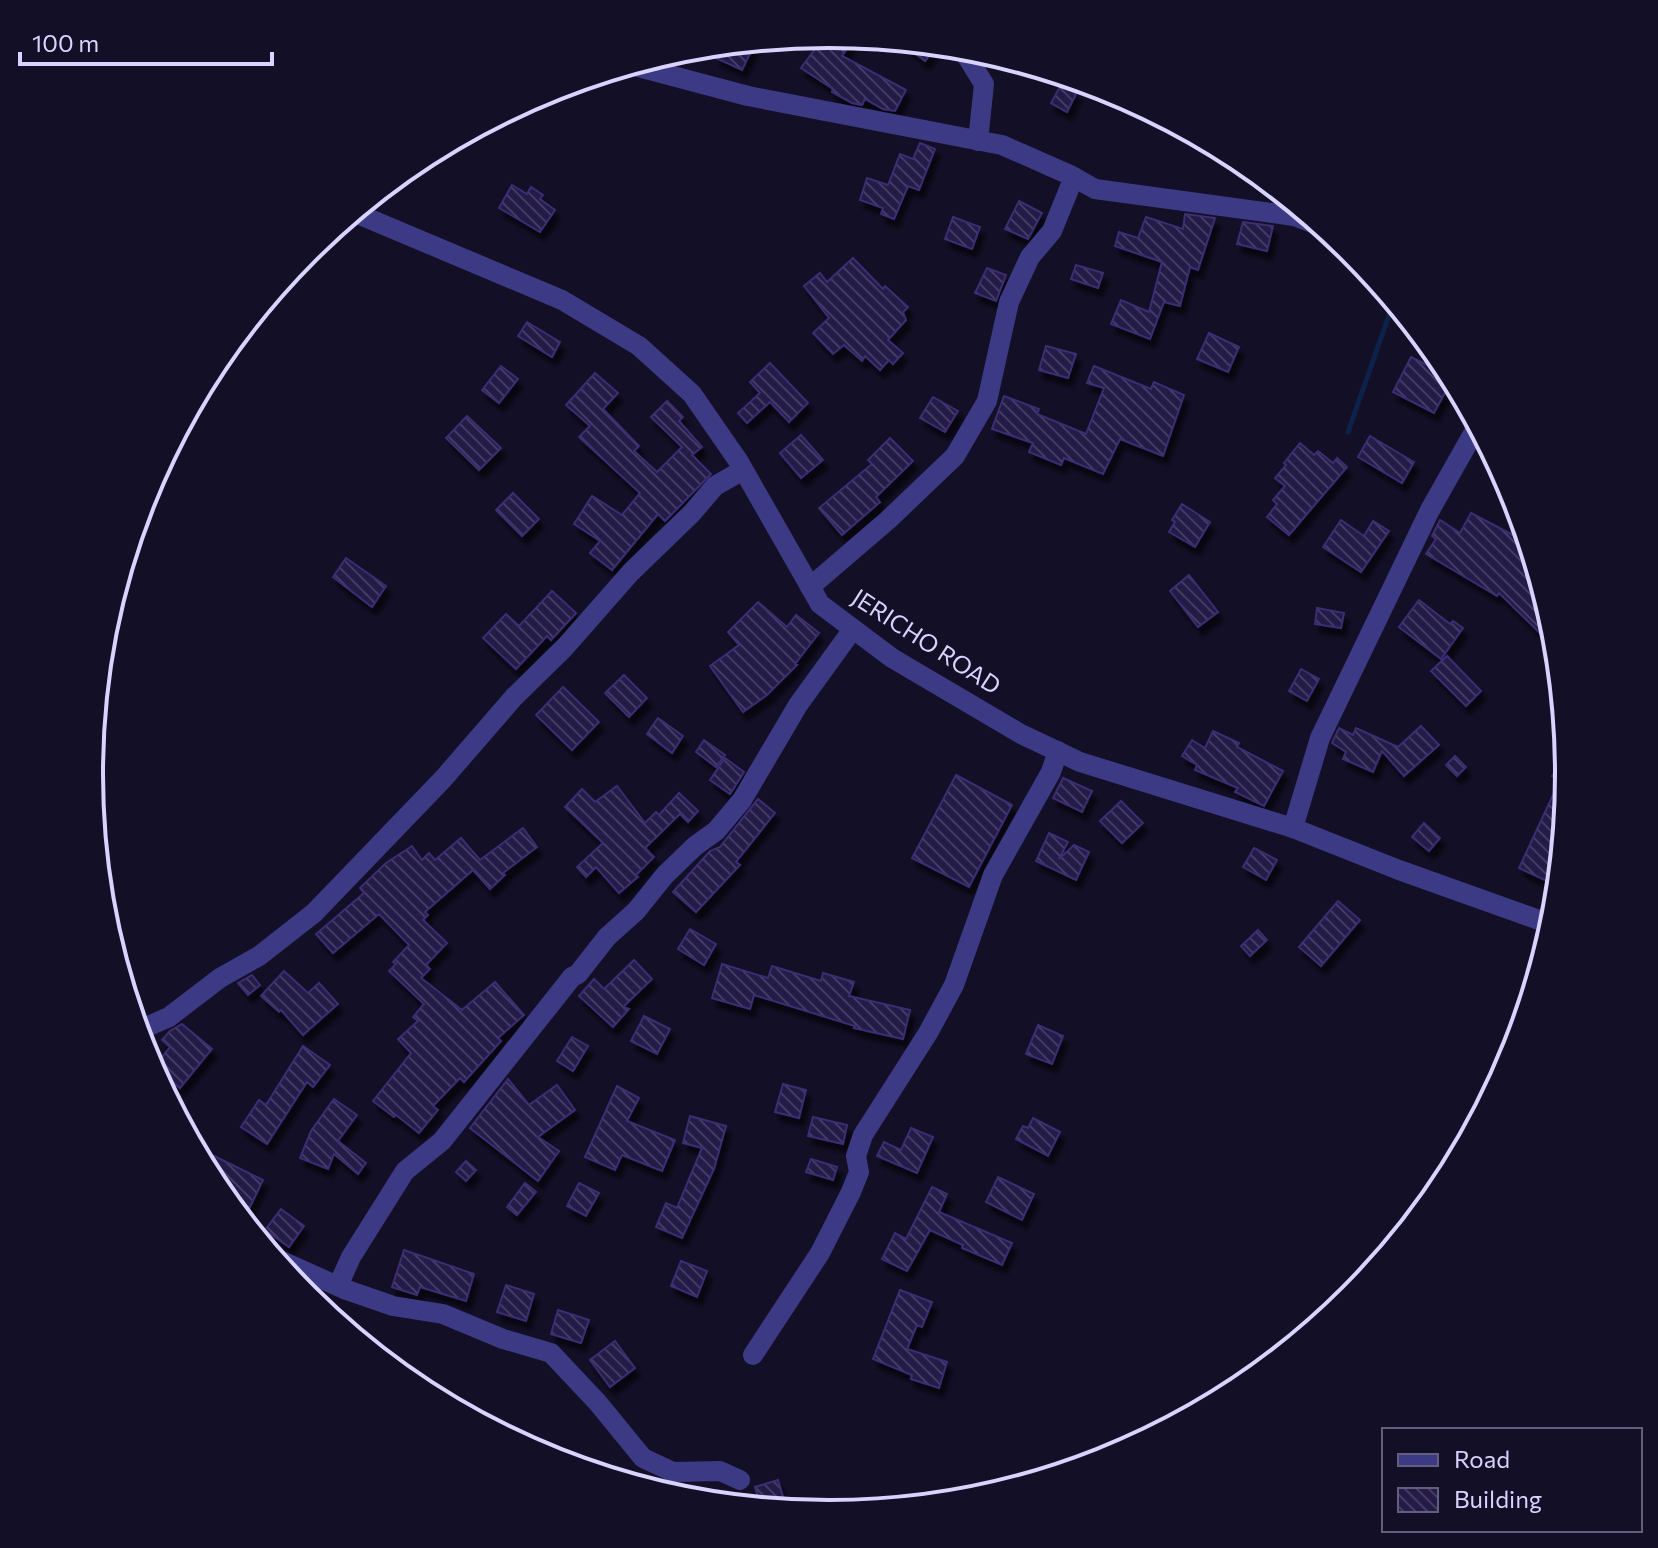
<svg xmlns="http://www.w3.org/2000/svg" width="1658" height="1548" viewBox="0 0 1658 1548" font-family="Commissioner,sans-serif">
<style>
.lines{fill:none;stroke-linecap:round;stroke-linejoin:round}
.stream{stroke:#0c2248;stroke-width:5}
.building{fill:url(#building-back-hatch);stroke:#3b2d73;stroke-width:2;filter:url(#shadow)}
.minor{stroke:#3d3a85;stroke-width:20}
.labels{text-anchor:middle;stroke-width:8;stroke-linejoin:round;paint-order:stroke}
.street-label{font-size:24px;fill:#d9d4ff;stroke:#130f26}
.rim{fill:none;stroke:#d9d4ff;stroke-width:4}
</style>
<defs>
<pattern id="building-back-hatch" width="6" height="6" patternUnits="userSpaceOnUse" patternTransform="scale(2)"><rect width="6" height="6" fill="#241b47"/><path d="M-1 5l2 2M0 0l6 6M5-1l2 2" fill="none" stroke="#433b63"/></pattern>
<filter id="shadow"><feDropShadow dx="4.5" dy="8" stdDeviation="2" flood-color="#0009"/></filter>
</defs>
<rect width="100%" height="100%" fill="#130f26"/>
<g class="lines">
<polyline class="stream" points="1348,432 1394,301"/>
</g>
<g class="building">
<polygon points="826,34 855,37 842,56 906,90 895,111 883,109 865,99 862,105 852,103 832,92 833,89 801,68"/>
<polygon points="756,41 742,70 716,58 723,44"/>
<polygon points="899,41 930,44 938,45 925,61"/>
<polygon points="1061,85 1076,94 1067,112 1051,103"/>
<polygon points="920,143 935,149 919,190 908,186 894,219 881,214 883,208 860,200 867,178 888,185 900,154 913,159"/>
<polygon points="512,185 527,194 531,187 543,195 540,199 555,210 540,232 499,208"/>
<polygon points="1019,201 1042,213 1028,239 1005,229"/>
<polygon points="1185,214 1215,218 1198,270 1190,267 1180,306 1164,302 1150,339 1111,324 1121,300 1149,312 1162,262 1115,246 1119,232 1138,238 1146,217 1183,229"/>
<polygon points="953,217 980,227 972,249 945,239"/>
<polygon points="1243,222 1273,226 1267,251 1237,244"/>
<polygon points="853,258 883,289 885,286 908,307 903,312 906,320 888,340 903,353 893,364 889,360 880,370 865,356 862,361 844,345 833,354 813,333 829,318 804,286 820,273 827,282"/>
<polygon points="1076,265 1103,273 1098,288 1071,279"/>
<polygon points="987,268 1006,275 996,301 975,293"/>
<polygon points="527,322 560,342 552,357 518,336"/>
<polygon points="1209,333 1239,347 1228,372 1197,359"/>
<polygon points="1046,346 1076,354 1068,378 1039,370"/>
<polygon points="1411,357 1453,378 1434,413 1393,392"/>
<polygon points="770,363 808,403 789,422 770,402 747,423 738,413 760,393 750,382"/>
<polygon points="501,366 518,379 499,403 482,390"/>
<polygon points="1094,366 1151,389 1154,382 1184,395 1163,456 1120,439 1103,474 1064,458 1061,465 1029,452 1033,443 992,429 1004,396 1039,409 1037,414 1086,434 1104,388 1087,383"/>
<polygon points="595,373 618,393 603,409 639,446 634,451 657,472 682,447 651,417 667,401 683,417 679,421 702,447 692,455 711,474 665,521 658,514 612,570 590,553 600,541 574,524 592,496 622,515 640,493 579,437 590,426 566,405"/>
<polygon points="933,397 958,411 945,432 920,418"/>
<polygon points="467,416 501,448 479,470 446,438"/>
<polygon points="801,435 823,460 801,478 780,453"/>
<polygon points="1370,436 1414,462 1402,483 1358,457"/>
<polygon points="890,438 913,461 876,497 880,502 842,535 819,508 872,464 868,460"/>
<polygon points="1300,443 1314,455 1318,451 1333,463 1337,458 1347,467 1289,535 1267,517 1277,504 1273,500 1285,486 1275,478 1286,465 1284,463"/>
<polygon points="513,493 539,519 522,536 496,510"/>
<polygon points="1182,504 1210,522 1195,547 1169,532 1175,522 1172,520"/>
<polygon points="1471,513 1528,543 1553,625 1543,636 1499,593 1497,596 1426,554 1436,539 1432,536 1440,520 1460,533"/>
<polygon points="1341,520 1364,536 1373,521 1389,531 1361,572 1323,547"/>
<polygon points="346,558 386,586 372,607 333,577"/>
<polygon points="1189,575 1218,612 1198,627 1170,591"/>
<polygon points="552,591 576,613 551,640 547,636 516,669 483,638 506,614 519,626"/>
<polygon points="1419,600 1450,624 1453,621 1463,628 1441,659 1399,627"/>
<polygon points="758,602 787,627 796,615 819,633 795,664 797,665 767,695 743,712 710,666 739,645 728,632"/>
<polygon points="1317,608 1344,613 1341,628 1315,624"/>
<polygon points="1447,656 1481,691 1466,706 1431,671"/>
<polygon points="1301,669 1319,679 1307,701 1289,691"/>
<polygon points="624,675 647,698 629,717 605,693"/>
<polygon points="563,687 599,722 572,750 536,715"/>
<polygon points="658,718 683,736 672,753 647,734"/>
<polygon points="1421,726 1439,745 1404,776 1382,751 1373,772 1343,759 1346,752 1332,743 1339,728 1353,735 1356,728 1398,747"/>
<polygon points="1213,731 1239,743 1237,747 1283,771 1264,806 1235,792 1238,788 1195,770 1197,765 1182,756 1192,740 1205,748"/>
<polygon points="704,740 725,755 716,767 696,752"/>
<polygon points="1567,750 1569,774 1560,862 1551,883 1519,868 1560,780 1552,776"/>
<polygon points="1455,756 1466,767 1457,776 1446,765"/>
<polygon points="725,758 744,772 730,794 710,780"/>
<polygon points="956,775 1012,805 969,887 912,858"/>
<polygon points="1063,778 1092,791 1082,812 1053,798"/>
<polygon points="617,786 645,823 656,812 659,815 679,793 698,811 688,822 680,814 645,848 654,857 636,875 638,877 619,893 596,867 586,877 577,867 603,843 565,807 582,789 595,802"/>
<polygon points="758,799 775,813 736,862 740,865 696,912 673,892 710,851 720,847"/>
<polygon points="1121,801 1143,823 1122,843 1100,821"/>
<polygon points="1424,823 1440,838 1429,851 1412,837"/>
<polygon points="523,828 537,847 503,873 505,875 490,889 473,870 425,912 428,915 423,920 447,943 426,965 430,969 421,978 462,1010 495,982 524,1015 498,1038 501,1041 464,1082 460,1078 433,1106 438,1110 419,1133 396,1115 394,1117 373,1101 411,1053 398,1039 418,1021 413,1017 424,1004 389,971 396,964 393,962 409,945 379,914 333,953 316,934 364,893 360,888 386,863 412,846 422,860 429,853 435,860 461,838 480,860"/>
<polygon points="1049,833 1068,842 1059,859 1074,845 1089,852 1076,880 1036,861"/>
<polygon points="1254,848 1277,860 1266,880 1243,867"/>
<polygon points="1338,901 1360,920 1321,966 1299,947"/>
<polygon points="690,929 716,944 704,965 678,949"/>
<polygon points="1258,930 1267,940 1250,956 1241,946"/>
<polygon points="634,960 652,979 623,1007 629,1009 613,1027 579,996 594,979 604,989"/>
<polygon points="722,964 768,978 772,966 821,981 823,973 854,982 849,996 910,1010 903,1039 854,1028 855,1026 754,995 750,1009 712,998"/>
<polygon points="284,971 308,993 319,983 338,1004 303,1035 281,1010 279,1012 261,996"/>
<polygon points="252,975 260,985 248,995 238,983"/>
<polygon points="644,1016 670,1029 657,1054 631,1041"/>
<polygon points="182,1024 212,1049 180,1088 154,1067 170,1047 162,1040 170,1031"/>
<polygon points="1038,1025 1063,1036 1052,1064 1026,1054"/>
<polygon points="572,1037 588,1046 573,1071 557,1061"/>
<polygon points="303,1046 330,1065 313,1087 307,1082 267,1144 241,1127 259,1100 266,1105"/>
<polygon points="508,1079 529,1105 557,1085 575,1110 538,1137 559,1151 538,1181 470,1128"/>
<polygon points="783,1084 806,1090 799,1118 775,1112"/>
<polygon points="617,1086 639,1098 627,1121 675,1140 662,1171 622,1155 615,1170 585,1157"/>
<polygon points="334,1099 357,1115 338,1141 366,1163 358,1174 334,1154 328,1169 300,1158 311,1131"/>
<polygon points="690,1116 726,1126 714,1169 682,1238 656,1227 666,1203 677,1208 702,1148 683,1143"/>
<polygon points="813,1117 847,1125 843,1144 808,1136"/>
<polygon points="1033,1118 1060,1132 1048,1156 1016,1139 1023,1126 1028,1128"/>
<polygon points="911,1128 933,1137 917,1173 877,1156 884,1142 901,1150"/>
<polygon points="206,1152 263,1180 250,1207 245,1205 240,1217 213,1185 201,1162"/>
<polygon points="811,1159 837,1167 833,1180 806,1172"/>
<polygon points="466,1161 476,1170 466,1181 456,1172"/>
<polygon points="998,1177 1034,1194 1022,1220 986,1202"/>
<polygon points="525,1183 536,1192 517,1215 507,1207"/>
<polygon points="579,1183 599,1193 586,1216 567,1206"/>
<polygon points="932,1187 947,1194 939,1212 1012,1243 1002,1265 962,1248 963,1245 930,1230 907,1271 882,1259 895,1233 906,1239"/>
<polygon points="281,1209 304,1226 289,1247 265,1230"/>
<polygon points="404,1250 474,1274 466,1301 420,1287 417,1295 392,1287"/>
<polygon points="681,1261 707,1271 697,1297 671,1286"/>
<polygon points="506,1285 534,1294 526,1321 497,1312"/>
<polygon points="900,1290 932,1302 922,1327 917,1325 907,1349 947,1362 939,1388 911,1379 912,1375 873,1359"/>
<polygon points="558,1310 589,1320 581,1343 551,1334"/>
<polygon points="615,1341 635,1368 610,1387 590,1360"/>
<polygon points="778,1480 787,1510 761,1507 755,1487"/>
</g>
<g class="lines">
<g class="minor">
<polyline points="961,47 984,84 978,141"/>
<polyline points="631,65 748,96 1002,145 1070,175 1095,189 1294,216 1323,227"/>
<polyline points="353,212 562,300 639,346 692,394 739,462 820,604 892,658 1021,734 1080,762 1293,828 1399,870 1553,925"/>
<polyline points="810,587 888,520 955,456 987,401 1009,302 1030,257 1052,231 1074,177"/>
<polyline points="1293,828 1320,738 1430,510 1478,425"/>
<polyline points="137,1031 169,1017 220,978 259,956 314,913 443,779 514,697 565,647 631,572 692,513 715,486 743,470"/>
<polyline points="273,1257 344,1289 393,1306 443,1314 503,1339 551,1353 598,1403 643,1458 673,1472 720,1471 740,1480"/>
<polyline points="338,1286 351,1257 405,1171 442,1141 572,977 578,974 607,937 636,911 665,875 695,846 716,831 742,800 798,705 853,629"/>
<polyline points="753,1355 820,1253 851,1192 859,1172 856,1156 863,1135 928,1033 954,985 993,875 1051,772 1058,751"/>
</g>
</g>
<g class="labels">
<g class="street-label">
<text transform="translate(926 642) rotate(33)" y="8">JERICHO ROAD</text>
</g>
</g>
<path d="M0 0H1658V1548H0ZM103 774a726 726 0 1 1 1452 0a726 726 0 1 1-1452 0Z" fill="#130f26" fill-rule="evenodd"/>
<path class="rim" d="M103 774a726 726 0 1 1 1452 0a726 726 0 1 1-1452 0Z"/>
<rect x="1382" y="1428" width="260" height="104" fill="#130f26" stroke="#625e7d" stroke-width="2"/>
<rect x="1398" y="1454" width="40" height="12" fill="#3d3a85" stroke="#625e7d" stroke-width="2"/>
<text x="1454" y="1468" font-size="24" fill="#d9d4ff">Road</text>
<rect x="1398" y="1488" width="40" height="24" fill="url(#building-back-hatch)" stroke="#625e7d" stroke-width="2"/>
<text x="1454" y="1508" font-size="24" fill="#d9d4ff">Building</text>
<path d="M20 52v12h252v-12" fill="none" stroke="#d9d4ff" stroke-width="4"/>
<text x="32" y="52" font-size="24" fill="#d9d4ff" stroke="#130f26" stroke-width="6" paint-order="stroke">100 m</text>
</svg>
